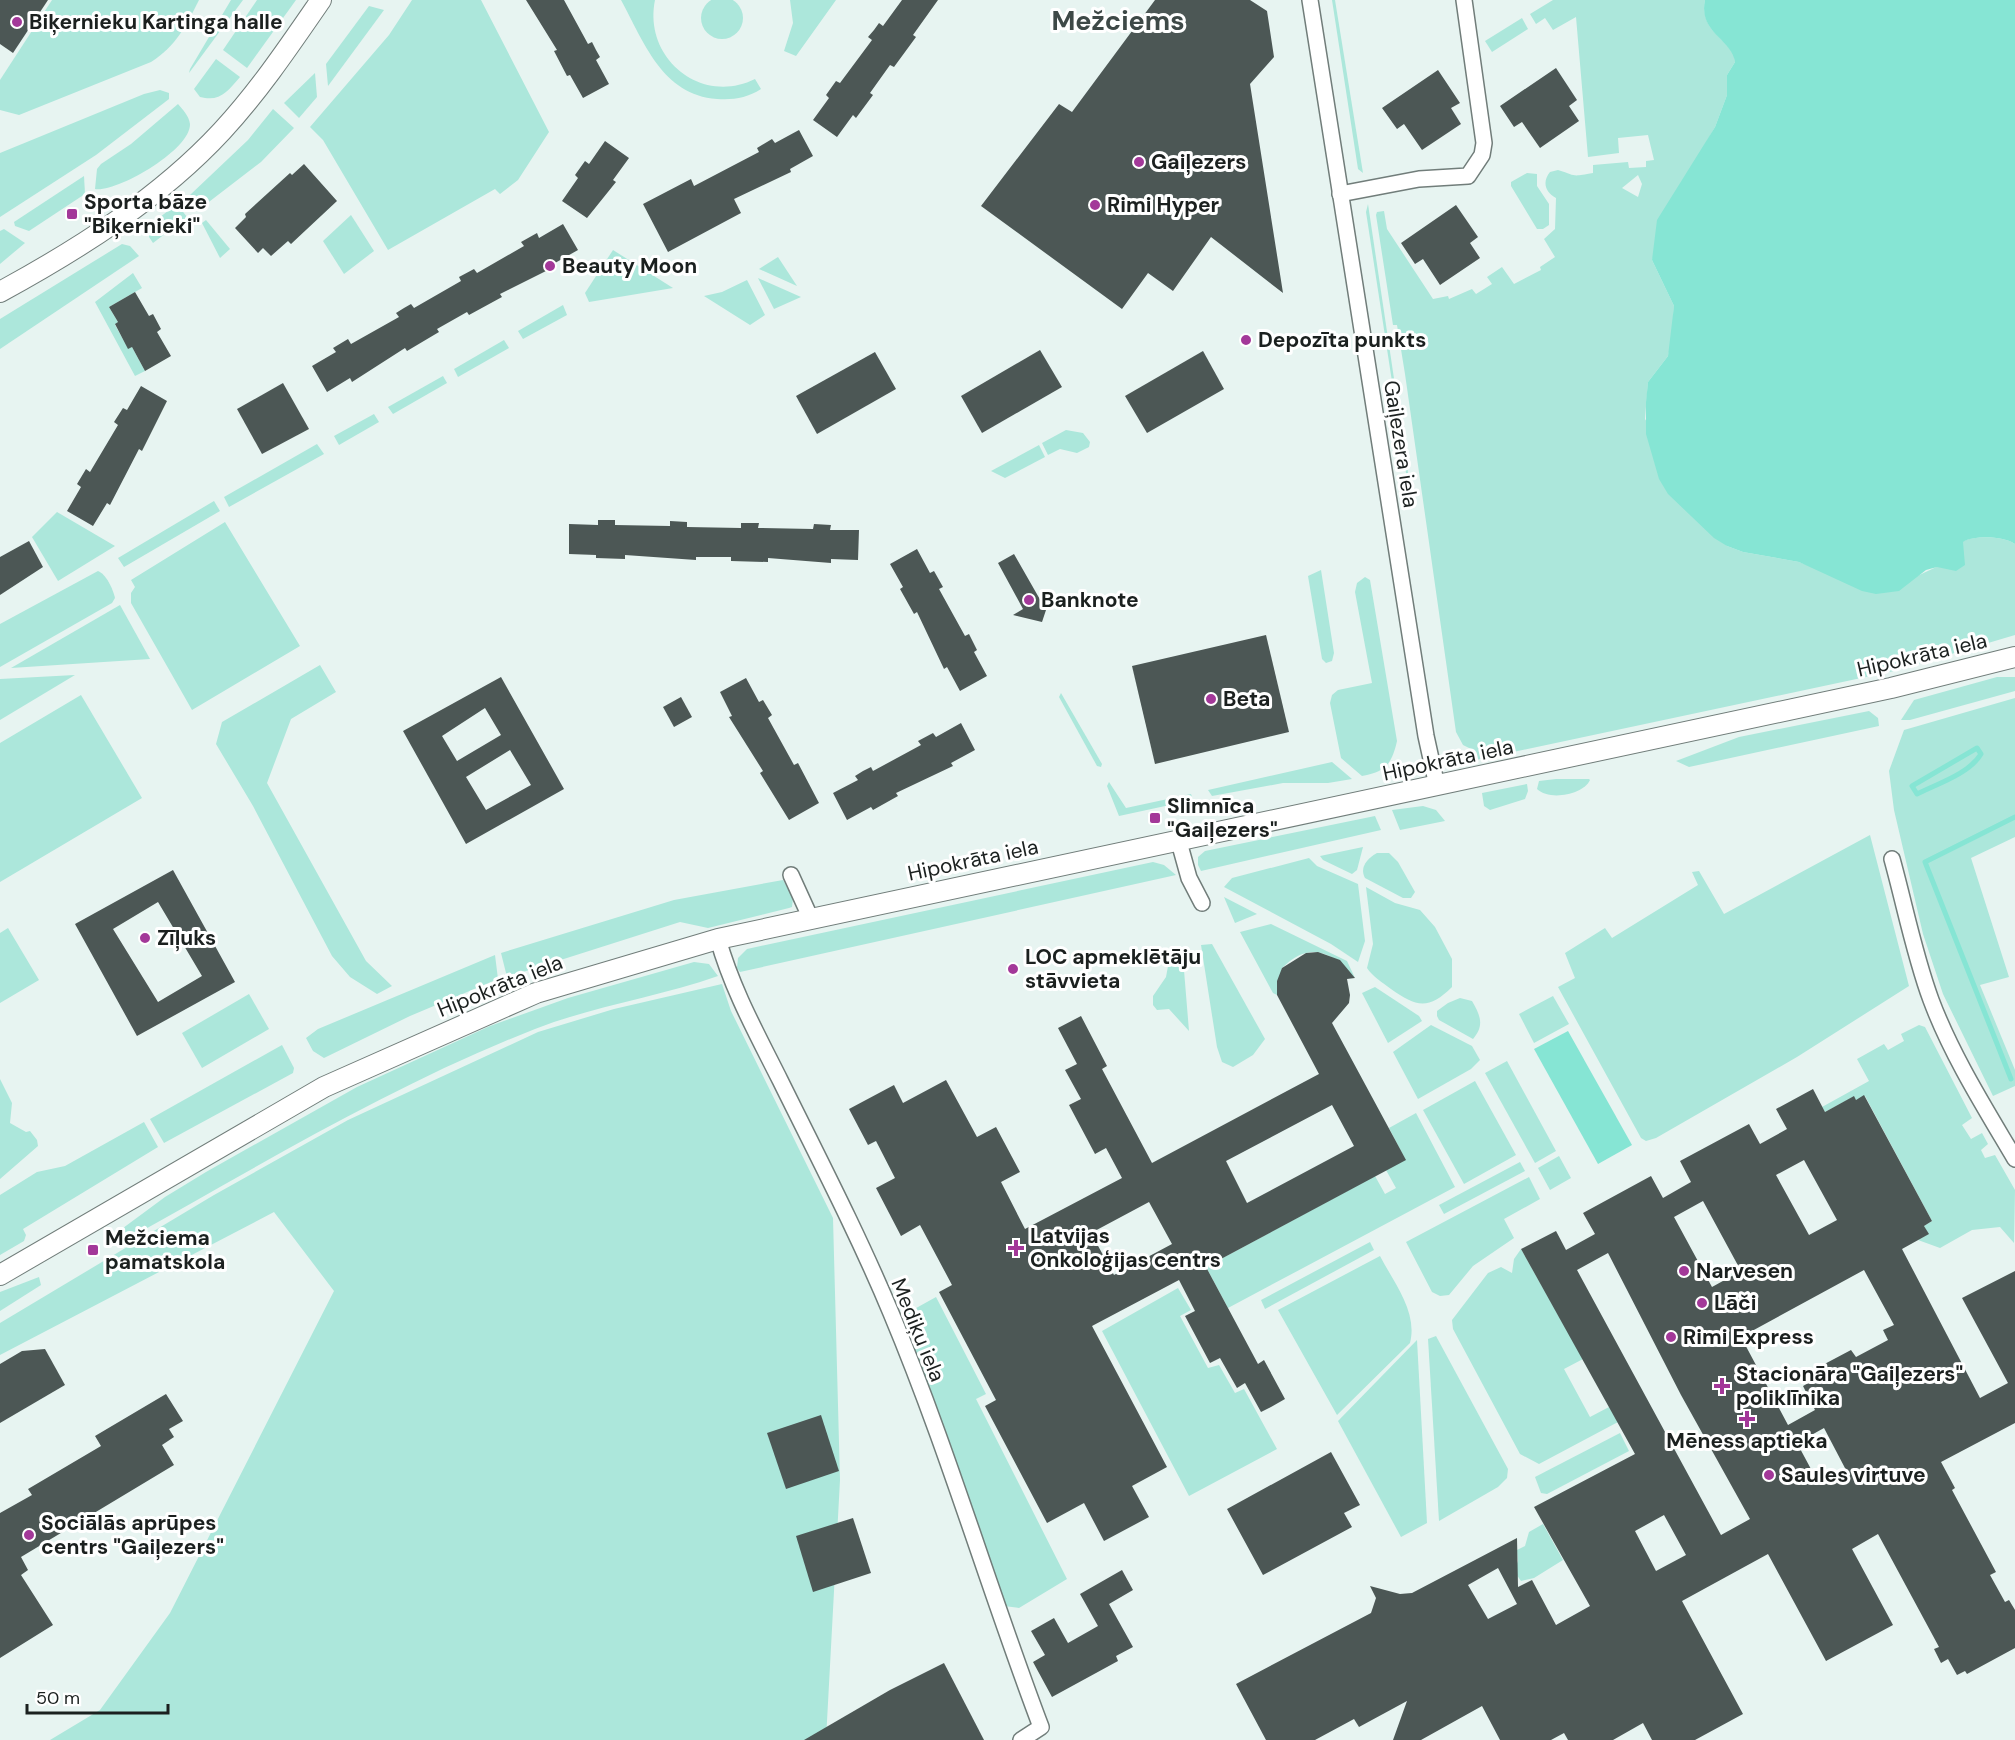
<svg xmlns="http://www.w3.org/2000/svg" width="2015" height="1740" viewBox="0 0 2015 1740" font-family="'DM Sans',sans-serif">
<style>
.green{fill:#ace7db;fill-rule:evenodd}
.water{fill:#86e5d4}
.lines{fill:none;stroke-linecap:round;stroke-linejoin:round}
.stream{stroke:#86e5d4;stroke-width:5}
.building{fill:#4c5755;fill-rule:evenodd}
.minor-casing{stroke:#717d7a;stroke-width:18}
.tertiary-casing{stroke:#717d7a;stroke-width:22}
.minor{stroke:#fff;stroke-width:15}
.tertiary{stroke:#fff;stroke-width:20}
.poi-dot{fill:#a33899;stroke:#fff;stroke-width:2}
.labels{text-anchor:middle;stroke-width:6;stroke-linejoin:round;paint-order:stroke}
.poi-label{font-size:21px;font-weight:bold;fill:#1b201f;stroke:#fff;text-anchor:start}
.street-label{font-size:21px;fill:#1b201f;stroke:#fff}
.district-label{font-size:27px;font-weight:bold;fill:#3e4947;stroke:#fff}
</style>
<rect width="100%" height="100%" fill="#e7f4f1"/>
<g class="green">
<circle cx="722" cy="18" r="21"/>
<path d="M52,0H199C186,26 176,46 151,62L19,115L0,110V80Z"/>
<polygon points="231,0 243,0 189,73 190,69"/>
<polygon points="257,0 296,0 247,68 223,50"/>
<polygon points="412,0 481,0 549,132 518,180 500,194 495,189 388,250 323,140 310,127 389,35"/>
<path d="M621,0H655C643,58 701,106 755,79L761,89C747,98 734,100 717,99C662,95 644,42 621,0Z"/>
<polygon points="790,0 836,0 796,56 784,51 793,23"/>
<polygon points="1332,0 1335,0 1363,173 1358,169"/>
<path d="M1553,0H1705C1700,28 1722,36 1734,54L1735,62L1727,75V95L1715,127L1692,167L1652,260L1674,306L1672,339L1668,356L1648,382L1645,419L1727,546L1743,552L1799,562L1815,568L1915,577L1962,555V542C1974,535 2004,536 2015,544V635L1894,671L1476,760L1473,750L1463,745L1456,732L1405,374L1397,325H1393L1376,215L1377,212L1384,211L1387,229L1433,299L1448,296L1449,299L1472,289L1476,294L1492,284L1487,277L1502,267L1514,284L1541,270L1540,267L1555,257L1544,239L1555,229L1556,198C1545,192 1542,182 1550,172L1558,170C1577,176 1571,177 1593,173V165L1628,162L1629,168L1646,167V161L1654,160L1648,135L1618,138L1619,153L1588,157L1576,17L1553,30L1545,18L1536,24L1530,14ZM1638,175L1642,184L1638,197L1622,188Z"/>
<polygon points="369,6 384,10 328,86 326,64"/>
<polygon points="1522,18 1528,29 1492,52 1485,41"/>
<path d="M216,59L240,77C227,92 220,102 200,97L194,89Z"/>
<polygon points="315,73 317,97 299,118 284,103"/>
<polygon points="160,90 169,93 169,99 96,155 0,217 0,153 144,94"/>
<path d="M178,104C183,110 189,116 190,124C191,150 116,193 95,189L97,169L101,164L131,144Z"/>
<polygon points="273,109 294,128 261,162 201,208 190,195 248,140"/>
<polygon points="1527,173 1537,174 1537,186 1549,204 1549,225 1543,229 1537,229 1511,186 1511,182"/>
<polygon points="84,176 85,194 29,231 15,226 14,222"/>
<polygon points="177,204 187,217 153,243 149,237 151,224"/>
<polygon points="1368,204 1410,486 1408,486 1366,212"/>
<polygon points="351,215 374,251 344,274 323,241"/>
<polygon points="206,220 230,249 220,258 202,223"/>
<polygon points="4,229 25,243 0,264 0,231"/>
<polygon points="122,244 130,246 139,256 0,349 0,319"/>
<polygon points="613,250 673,288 589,302 585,293"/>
<polygon points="778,257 797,286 759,269"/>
<polygon points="133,273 142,288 109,307 118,322 115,325 128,348 132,347 145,371 135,376 95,302"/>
<polygon points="758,278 801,297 774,309"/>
<polygon points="747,280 765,315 750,325 704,296 722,292"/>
<polygon points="563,305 567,315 523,339 518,331"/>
<polygon points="504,340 509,348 458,377 454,369"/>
<polygon points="443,376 447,383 393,414 388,407"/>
<polygon points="374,414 379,422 339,445 334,436"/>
<polygon points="1066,430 1083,433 1090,442 1089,447 1077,453 1060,449 1048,455 1042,443"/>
<polygon points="317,444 324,454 229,507 224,497"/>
<polygon points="1039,445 1045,457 1005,478 991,471"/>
<polygon points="214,501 220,511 124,567 118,558"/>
<polygon points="57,512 115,546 58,581 32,537"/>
<polygon points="225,522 300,646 192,710 131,603 131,593 135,587 131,580"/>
<polygon points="1321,570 1334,653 1332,661 1326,663 1322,659 1308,576"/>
<path d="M98,571C106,574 113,589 115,598L112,603L0,667V624Z"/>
<path d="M1365,577L1370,580L1397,741C1392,763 1386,772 1362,776L1341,758L1330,703L1332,695L1338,690L1372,683L1355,592L1357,583Z"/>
<polygon points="120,605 150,659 11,668"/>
<polygon points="320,665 336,692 291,719 267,783 366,961 392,986 377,994 350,977 332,956 253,806 216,744 222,722"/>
<polygon points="75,675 0,720 0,679"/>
<polygon points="1997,677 2015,677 2015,691 1910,720 1901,720 1914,700"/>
<polygon points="1061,693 1102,764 1101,767 1097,766 1059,697"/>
<polygon points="81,695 142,798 0,882 0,743"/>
<polygon points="2015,698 2015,837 1971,858 2009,977 1980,985 2015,1070 2015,1086 1993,1096 1943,994 1923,934 1894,810 1889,771 1904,730"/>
<polygon points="1869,711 1878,718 1879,726 1689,767 1676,761 1739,737"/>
<polygon points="1332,762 1352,779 1328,783 1283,783 1212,796 1208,790"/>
<path d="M1556,779H1589L1590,780C1583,795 1549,801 1537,789L1539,781Z"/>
<polygon points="1109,782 1126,808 1191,794 1193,800 1119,816 1107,786"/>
<polygon points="1527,784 1528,791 1525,799 1490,810 1484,806 1482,793"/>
<polygon points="1423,806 1436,810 1445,821 1400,830 1392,810"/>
<polygon points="1375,816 1381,830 1201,871 1198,865 1198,857 1205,851"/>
<polygon points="1870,835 1909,986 1797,1057 1656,1138 1646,1141 1641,1138 1558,987 1575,978 1565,953 1605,928 1612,938 1698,885 1692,872 1699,871 1724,914"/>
<polygon points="1363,847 1357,870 1352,874 1323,860 1320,856"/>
<path d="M1377,853H1389L1398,862L1415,892L1411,898H1403L1365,878C1359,867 1368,858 1377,853Z"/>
<polygon points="1309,858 1317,866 1358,884 1365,941 1358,962 1331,944 1224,887 1232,878"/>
<polygon points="1153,862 1164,865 1176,875 740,972 737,968 738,958 747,949"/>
<polygon points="783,880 793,898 792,907 789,908 708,928 680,922 507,977 501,953 674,900"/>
<path d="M1366,887L1395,903L1420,910L1435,927L1452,959V987C1429,1010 1416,1007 1391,989C1382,982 1373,977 1367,968L1373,944Z"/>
<polygon points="1224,897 1257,914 1235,923"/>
<path d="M1271,924L1347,961L1355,978C1333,952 1310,940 1282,968L1277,995L1273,993L1240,932Z"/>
<polygon points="8,928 39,980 0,1003 0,933"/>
<polygon points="1212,944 1265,1039 1253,1055 1233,1067 1222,1062 1217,1047 1201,945"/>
<polygon points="1182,946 1189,1031 1169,1009 1157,1010 1153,1005 1153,996 1166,977 1171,950"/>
<polygon points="495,955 498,979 410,1016 324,1058 313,1051 306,1038 318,1029"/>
<path d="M694,962L709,964L718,976C658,997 594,1006 535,1029C390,1086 259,1166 124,1241L119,1231L165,1197L206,1172L357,1087L490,1026L568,998Z"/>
<polygon points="722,984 731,1011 833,1218 840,1480 826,1740 50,1740 100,1710 170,1613 334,1291 274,1212 0,1355 0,1323 214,1195 348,1120 538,1032 614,1009"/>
<polygon points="1375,987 1419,1016 1422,1021 1388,1043 1362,993"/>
<polygon points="249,994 269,1029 202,1068 182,1033"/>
<polygon points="1553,996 1569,1024 1534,1043 1519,1014"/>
<path d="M1460,998L1472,1001C1480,1015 1485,1025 1473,1039L1439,1020L1437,1016V1011L1448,1003Z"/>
<polygon points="1431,1025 1472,1046 1480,1060 1471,1069 1418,1099 1393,1052"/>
<polygon points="1919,1025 1925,1027 1972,1118 1962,1125 1971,1139 1982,1133 1988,1144 1981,1150 1985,1158 1995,1155 2015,1190 2014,1243 2000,1227 1972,1230 1940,1248 1918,1240 1928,1234 1924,1226 1932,1221 1865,1096 1856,1100 1853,1097 1825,1112 1822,1107 1869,1081 1857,1059 1884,1044 1888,1050 1904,1041 1901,1034"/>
<polygon points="282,1045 294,1068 293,1073 164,1143 150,1119"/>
<polygon points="1507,1061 1556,1151 1535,1163 1485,1073"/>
<polygon points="0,1079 12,1103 10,1123 26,1132 30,1131 37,1140 38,1146 0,1179"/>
<polygon points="1475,1081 1516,1155 1464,1184 1423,1110"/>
<polygon points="1416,1113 1455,1187 1228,1308 1206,1267 1375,1176 1385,1194 1396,1188 1386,1170 1405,1159 1389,1128"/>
<polygon points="144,1122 158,1147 23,1229 26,1235 24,1241 0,1255 0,1195 37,1172 65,1166"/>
<polygon points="1559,1156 1571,1178 1550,1190 1538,1168"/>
<polygon points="1520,1162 1525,1171 1444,1214 1439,1205"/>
<polygon points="1529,1177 1540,1199 1504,1219 1514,1238 1473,1266 1449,1295 1440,1296 1432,1292 1406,1242"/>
<polygon points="1370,1242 1374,1250 1265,1309 1261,1300"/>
<polygon points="1521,1249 1583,1359 1564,1369 1590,1417 1609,1407 1618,1422 1539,1464 1520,1454 1453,1329 1452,1320 1488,1273 1501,1267 1512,1273 1514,1259"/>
<path d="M1380,1256C1394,1283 1418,1312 1410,1343L1337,1415L1278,1310Z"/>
<polygon points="39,1277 41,1285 0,1311 0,1292"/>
<polygon points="1178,1288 1191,1310 1180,1316 1208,1368 1219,1365 1235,1393 1244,1389 1277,1449 1189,1496 1102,1331"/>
<polygon points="936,1297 986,1394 976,1399 1067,1579 1019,1608 1004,1606 903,1321 909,1312"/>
<polygon points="1436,1336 1508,1469 1507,1478 1498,1487 1439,1521 1428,1339"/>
<polygon points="1417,1340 1427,1523 1401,1537 1338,1421"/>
<polygon points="1620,1433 1629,1451 1547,1494 1541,1493 1535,1477"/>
<polygon points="1543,1524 1563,1560 1534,1578 1521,1581 1514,1571 1518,1561 1517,1550 1525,1546 1529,1532"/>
</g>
<g class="water">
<path d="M1705,0H2015V544C2004,536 1974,535 1963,542L1965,565L1956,571L1937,567L1926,570L1899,591L1876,594L1862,591L1799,562L1743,552L1727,546L1714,538L1668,494L1659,479L1646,434V402L1648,382L1668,356L1674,306L1652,260L1657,220L1715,127L1727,95V75L1735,62C1732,39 1698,33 1705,0Z"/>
<polygon points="1568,1031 1632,1145 1598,1164 1534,1049"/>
</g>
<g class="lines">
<g class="stream">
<path d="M1977,748L1981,754C1969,774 1937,784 1917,794L1912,786Z"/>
<polyline points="2011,1079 1925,862 2015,817"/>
</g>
</g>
<g class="building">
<polygon points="0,0 48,0 13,53 0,44"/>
<polygon points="526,0 564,0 588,44 592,42 596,50 600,57 596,60 609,84 583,98 570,75 567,76 554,51 557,50"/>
<polygon points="902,0 938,0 913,35 916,37 894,67 890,65 870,93 873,95 856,118 853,115 837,137 813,120 829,98 826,95 836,81 840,83 872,40 868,37 874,30 879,23 883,26"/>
<polygon points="1155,0 1250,0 1267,11 1274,57 1250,84 1283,293 1211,237 1173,291 1148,273 1122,309 981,206 1059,104 1072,112"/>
<polygon points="1556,68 1577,100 1569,106 1579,121 1540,148 1522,122 1514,127 1500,106"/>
<polygon points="1438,70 1460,103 1451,108 1461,124 1422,150 1404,124 1397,129 1382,108"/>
<polygon points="799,130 813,156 790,169 791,172 734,199 741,213 668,252 643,204 691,179 694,186 759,152 757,148 772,139 775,143"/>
<polygon points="605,141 629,158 613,180 616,182 587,218 562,201 578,178 575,175 585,161 589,164"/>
<polygon points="304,164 337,201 291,244 288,241 271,256 263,248 258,253 235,228 246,217 245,214 290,173 292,175"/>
<polygon points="1456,205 1478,237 1470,243 1480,258 1440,285 1423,259 1415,264 1401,243"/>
<polygon points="563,224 578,250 555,263 556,266 500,294 502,297 469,315 467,312 437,329 439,332 407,351 405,348 352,382 350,378 327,392 312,366 336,352 333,348 348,339 351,344 399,317 396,313 404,308 411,304 414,308 461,281 459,277 474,269 477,273 524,246 521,242 537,233 539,238"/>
<polygon points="135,292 149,316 153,314 161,329 157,332 171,356 145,371 132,347 128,349 115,324 118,322 109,307"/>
<polygon points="1040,350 1062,387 982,433 961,396"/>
<polygon points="1203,351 1224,389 1147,433 1125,396"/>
<polygon points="875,352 896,389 817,434 796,396"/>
<polygon points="283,383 309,429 262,454 237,409"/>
<polygon points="141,386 167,401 142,451 139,449 110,505 107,503 93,526 67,511 81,487 77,484 86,469 90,472 118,425 114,422 123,408 127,410"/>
<polygon points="598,520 615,520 615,525 670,526 670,521 687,522 687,527 741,528 741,523 759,523 758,528 813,529 814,524 831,525 830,530 859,530 858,560 831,559 831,563 768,558 768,562 731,561 731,557 696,557 696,560 625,555 625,559 596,558 596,555 569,554 569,524 598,525"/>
<polygon points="29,541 43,567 0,595 0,557"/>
<polygon points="917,549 930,573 934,571 943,587 939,589 965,636 969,634 977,650 974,652 987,676 960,691 947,667 944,669 917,612 914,614 900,589 903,587 890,564"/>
<polygon points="1014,554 1046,610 1042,622 1013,615 1023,609 998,563"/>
<polygon points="1266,635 1289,732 1155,764 1132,666"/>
<path d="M501,677L564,789L466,844L403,731ZM485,708L501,735L457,761L442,736ZM510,750L531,785L486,810L466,777Z"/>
<polygon points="746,678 759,702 763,700 772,715 768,718 794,765 798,763 819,803 789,820 760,773 763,771 729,717 732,716 720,692"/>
<polygon points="681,697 692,717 674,727 663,707"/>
<polygon points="961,723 975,750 951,763 953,766 896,793 898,796 873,810 871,807 847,820 833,793 858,780 855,776 863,771 871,767 873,771 921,745 918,741 933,733 936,737"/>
<path d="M173,870L235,982L137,1036L75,924ZM158,902L202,976L158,1002L113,929Z"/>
<path d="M1318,952L1340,960L1355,978L1347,979L1350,995L1349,1003L1332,1023L1406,1160L1206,1267L1258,1364L1264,1360L1285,1399L1271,1407L1261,1412L1245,1383L1237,1388L1220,1358L1210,1363L1185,1316L1195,1311L1179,1280L1092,1326L1167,1467L1132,1486L1149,1517L1104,1541L1084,1503L1047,1523L985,1406L996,1400L939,1292L952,1285L920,1225L901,1236L876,1188L895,1178L876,1141L868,1145L849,1109L894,1085L903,1103L946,1080L977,1137L996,1127L1020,1172L1001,1182L1025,1229L1122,1178L1106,1148L1095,1154L1069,1105L1081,1099L1065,1070L1077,1064L1058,1028L1081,1016L1107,1066L1102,1069L1152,1163L1319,1074L1277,995V981L1282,968L1306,953ZM1332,1105L1354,1146L1247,1203L1226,1161ZM1149,1202L1172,1244L1114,1275L1091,1233Z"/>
<path d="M1813,1089L1825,1112L1854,1096L1856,1100L1864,1095L1932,1221L1924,1226L1929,1234L1902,1249L1980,1398L2008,1383L1962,1298L2015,1271V1423L1941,1462L1955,1488L1952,1490L1996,1572L1990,1575L2005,1602L2009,1600L2015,1610V1648L1967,1674L1965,1671L1957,1675L1948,1659L1941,1663L1934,1649L1939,1647L1878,1534L1852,1549L1893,1625L1826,1661L1768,1554L1682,1601L1743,1714L1695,1740H1652L1643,1723L1613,1740H1568L1564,1733L1551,1740H1500L1482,1706L1421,1740H1393L1407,1701L1359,1727L1354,1719L1315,1740H1266L1236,1684L1371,1613L1376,1598L1370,1586L1400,1594L1412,1593L1517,1538L1518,1587L1532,1580L1556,1625L1590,1606L1534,1507L1635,1454L1521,1249L1556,1231L1566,1250L1595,1234L1583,1213L1651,1176L1663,1198L1691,1182L1680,1161L1749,1124L1760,1144L1787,1129L1776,1109ZM1804,1160L1837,1220L1809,1235L1776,1175ZM1703,1201L1741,1271L1712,1287L1674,1217ZM1608,1253L1681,1395L1750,1519L1721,1535L1577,1270ZM1864,1270L1894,1325L1883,1330L1888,1340L1856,1357L1851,1350L1817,1368L1821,1376L1803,1386L1815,1410L1788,1425L1741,1337ZM1824,1428L1846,1470L1819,1484L1797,1443ZM1664,1515L1686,1555L1656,1571L1635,1531ZM1498,1568L1517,1604L1488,1619L1468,1585Z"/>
<polygon points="45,1349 65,1385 0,1423 0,1364 22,1351"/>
<polygon points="166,1394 183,1421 169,1429 174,1437 162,1445 174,1465 21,1557 28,1570 21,1575 53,1625 0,1658 0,1513 32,1495 28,1489 101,1446 95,1436"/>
<polygon points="821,1415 839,1471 786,1489 767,1433"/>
<polygon points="1331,1452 1360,1505 1344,1513 1352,1527 1263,1575 1227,1509"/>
<polygon points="853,1518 871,1573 813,1592 796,1536"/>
<polygon points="1122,1570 1133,1590 1109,1604 1133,1647 1116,1656 1118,1661 1052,1697 1033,1662 1045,1655 1031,1631 1054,1618 1068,1643 1098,1626 1080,1594"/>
<polygon points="944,1663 984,1740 804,1740 890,1690"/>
</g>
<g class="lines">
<defs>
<g id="minor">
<polyline points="1310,0 1426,736 1437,786"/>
<polyline points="1340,194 1419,179 1468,176 1482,155 1484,143 1464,0"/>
<polyline points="1179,842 1189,878 1202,903"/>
<path d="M1892,859C1905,906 1914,954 1931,1000C1952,1056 1985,1108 2015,1159"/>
<polyline points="791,875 811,919"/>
<path d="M718,939C732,989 757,1034 780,1080C818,1157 858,1234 891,1313C948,1449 989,1590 1041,1727L1021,1740"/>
</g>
<g id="tertiary">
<path d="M0,292C79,249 160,198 222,131C259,91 290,45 321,0"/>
<polyline points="0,1275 324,1087 536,993 718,939 1891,688 2015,657"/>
</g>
</defs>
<use href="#minor" class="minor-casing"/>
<use href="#tertiary" class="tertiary-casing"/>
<use href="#minor" class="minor"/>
<use href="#tertiary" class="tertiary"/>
</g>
<g class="poi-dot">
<circle cx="17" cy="22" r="6"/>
<circle cx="1139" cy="162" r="6"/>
<circle cx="1095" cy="205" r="6"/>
<rect x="66" y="208" width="12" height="12" rx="3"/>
<circle cx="550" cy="266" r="6"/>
<circle cx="1246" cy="340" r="6"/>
<circle cx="1029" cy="600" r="6"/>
<circle cx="1211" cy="699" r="6"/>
<rect x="1149" y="812" width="12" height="12" rx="3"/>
<circle cx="145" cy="938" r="6"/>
<circle cx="1013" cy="969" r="6"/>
<path d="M1013 1239h6v6h6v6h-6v6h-6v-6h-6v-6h6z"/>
<rect x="87" y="1244" width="12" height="12" rx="3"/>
<circle cx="1684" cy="1271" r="6"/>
<circle cx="1702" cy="1303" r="6"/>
<circle cx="1671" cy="1337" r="6"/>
<path d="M1719 1377h6v6h6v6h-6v6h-6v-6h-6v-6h6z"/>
<path d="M1744 1410h6v6h6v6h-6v6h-6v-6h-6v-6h6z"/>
<circle cx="1769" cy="1475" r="6"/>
<circle cx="29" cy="1535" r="6"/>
</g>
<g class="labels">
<g class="poi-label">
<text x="29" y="29">Biķernieku Kartinga halle</text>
<text x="1151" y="169">Gaiļezers</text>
<text x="84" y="209">Sporta bāze<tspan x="84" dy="24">"Biķernieki"</tspan></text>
<text x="1107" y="212">Rimi Hyper</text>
<text x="562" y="273">Beauty Moon</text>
<text x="1258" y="347">Depozīta punkts</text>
<text x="1041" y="607">Banknote</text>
<text x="1223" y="706">Beta</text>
<text x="1167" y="813">Slimnīca<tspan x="1167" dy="24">"Gaiļezers"</tspan></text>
<text x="157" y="945">Zīļuks</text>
<text x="1025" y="964">LOC apmeklētāju<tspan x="1025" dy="24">stāvvieta</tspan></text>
<text x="1030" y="1243">Latvijas<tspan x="1030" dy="24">Onkoloģijas centrs</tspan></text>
<text x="105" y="1245">Mežciema<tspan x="105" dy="24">pamatskola</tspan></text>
<text x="1696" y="1278">Narvesen</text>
<text x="1714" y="1310">Lāči</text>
<text x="1683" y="1344">Rimi Express</text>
<text x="1736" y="1381">Stacionāra "Gaiļezers"<tspan x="1736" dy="24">poliklīnika</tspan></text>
<text x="1747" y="1448" text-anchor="middle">Mēness aptieka</text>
<text x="1781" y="1482">Saules virtuve</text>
<text x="41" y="1530">Sociālās aprūpes<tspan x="41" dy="24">centrs "Gaiļezers"</tspan></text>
</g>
<g class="street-label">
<text transform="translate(1401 444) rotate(81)" y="7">Gaiļezera iela</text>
<text transform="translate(1922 655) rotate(-13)" y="7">Hipokrāta iela</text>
<text transform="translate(1448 760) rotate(-12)" y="7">Hipokrāta iela</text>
<text transform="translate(973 860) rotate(-12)" y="7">Hipokrāta iela</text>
<text transform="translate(500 986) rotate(-22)" y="7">Hipokrāta iela</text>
<text transform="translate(918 1330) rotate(68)" y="7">Mediķu iela</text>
</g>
<g class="district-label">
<text x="1118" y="30">Mežciems</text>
</g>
</g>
<path d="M27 1704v9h141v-9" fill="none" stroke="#1b201f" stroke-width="3"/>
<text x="36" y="1704" font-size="18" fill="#1b201f" stroke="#ffffff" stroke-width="4.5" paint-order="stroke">50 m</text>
</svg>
